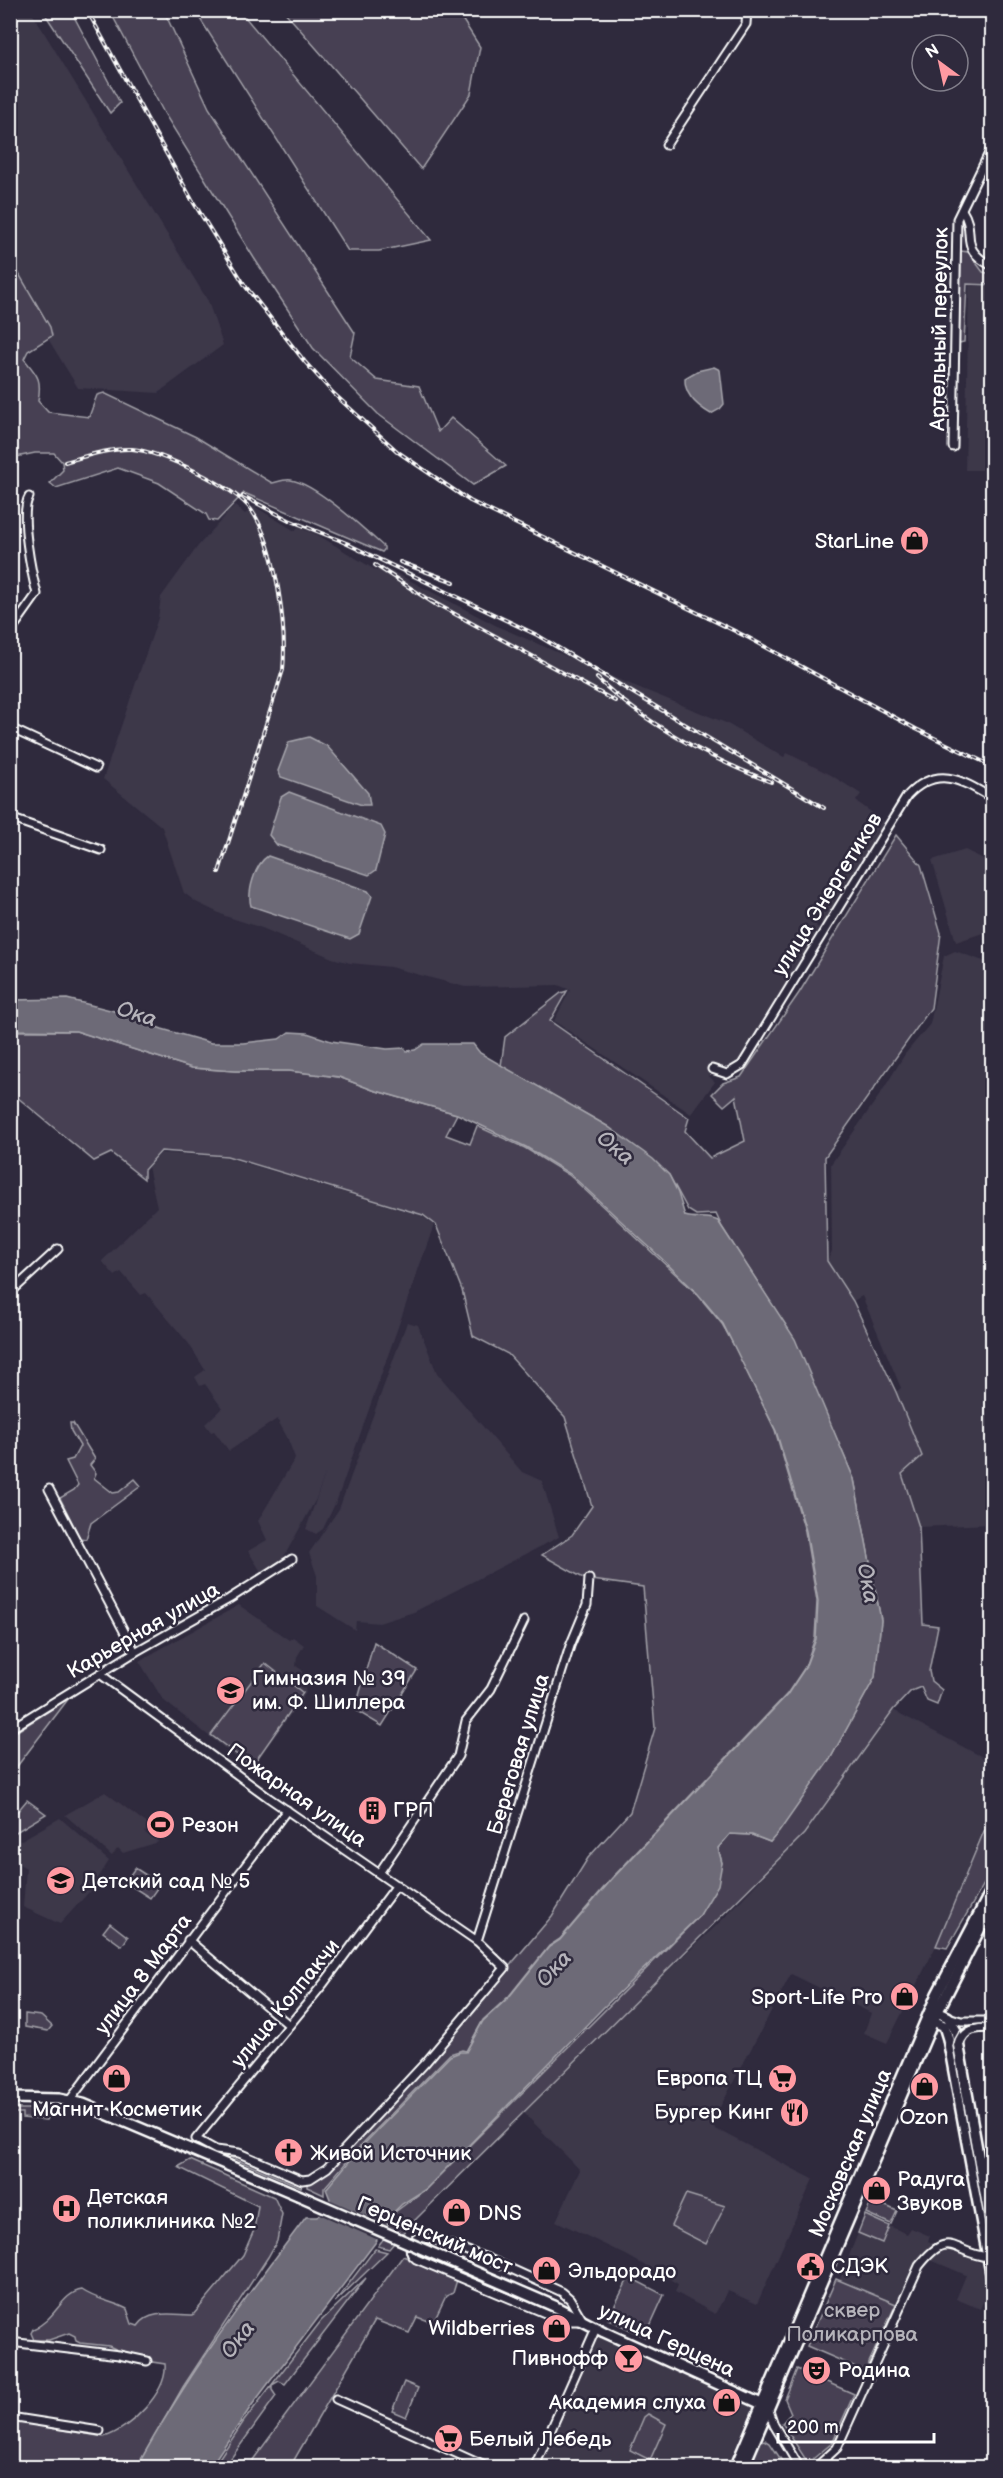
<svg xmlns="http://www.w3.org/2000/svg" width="1003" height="2478" viewBox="0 0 1003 2478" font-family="'Balsamiq Sans',sans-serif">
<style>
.built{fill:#3c3749}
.green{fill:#464152;stroke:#a2a0a8;stroke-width:1.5}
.water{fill:#6d6a77;stroke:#a7a6ad;stroke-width:1.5}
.pier{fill:#2f2a3d}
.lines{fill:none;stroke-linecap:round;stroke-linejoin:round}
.minor-casing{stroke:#fff;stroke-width:11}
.major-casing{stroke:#fff;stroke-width:14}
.minor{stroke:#2f2a3d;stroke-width:7}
.major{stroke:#2f2a3d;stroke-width:9}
.tram{stroke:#fff;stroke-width:1.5}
.rail-casing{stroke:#fff;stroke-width:4}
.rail{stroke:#2f2a3d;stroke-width:1.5;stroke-dasharray:4.5;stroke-linecap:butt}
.major-bridge-casing{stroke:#fff;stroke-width:14;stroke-linecap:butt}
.major-bridge{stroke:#2f2a3d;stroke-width:9}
.labels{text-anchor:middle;stroke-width:5;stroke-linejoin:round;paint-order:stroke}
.street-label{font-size:21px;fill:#fff;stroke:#2f2a3d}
.poi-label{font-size:21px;fill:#fff;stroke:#2f2a3d;text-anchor:start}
.park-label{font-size:21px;fill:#b5b3ba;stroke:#2f2a3d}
.water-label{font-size:22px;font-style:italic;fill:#b6b4bb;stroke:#2f2a3d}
</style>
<rect width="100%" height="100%" fill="#2f2a3d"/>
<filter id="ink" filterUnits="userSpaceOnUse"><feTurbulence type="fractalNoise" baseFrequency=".0167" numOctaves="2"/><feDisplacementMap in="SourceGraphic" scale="12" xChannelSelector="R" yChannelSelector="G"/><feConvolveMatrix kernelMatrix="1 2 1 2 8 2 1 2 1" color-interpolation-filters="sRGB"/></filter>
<g filter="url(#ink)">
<g class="built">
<polygon points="11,11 31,11 208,301 223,345 158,393 78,388 11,278"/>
<polygon points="969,285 992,286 992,470 965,470"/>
<polygon points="235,505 245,514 254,506 295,531 298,527 318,535 377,571 380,565 499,627 575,660 578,657 608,675 726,723 784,757 787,753 831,775 861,794 856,801 885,822 834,902 836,904 823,924 819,921 816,926 819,928 812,939 809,937 806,943 809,947 739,1060 735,1064 724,1069 715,1066 708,1075 715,1082 691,1114 554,1021 570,990 558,985 465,987 390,967 350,963 332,958 262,928 225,916 196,902 184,893 162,827 103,779 158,618 161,597 198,546"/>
<polygon points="965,850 992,863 992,930 956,942 932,860"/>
<polygon points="955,951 992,964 992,1524 919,1527 902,1474 922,1456 896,1392 901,1388 862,1296 853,1301 827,1261 832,1251 831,1164 881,1093 905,1054 930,1024 944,956"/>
<polygon points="161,1153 225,1157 422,1216 434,1225 337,1500 323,1529 316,1534 306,1529 326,1471 316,1499 281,1562 263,1575 248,1551 267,1540 258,1521 295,1458 287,1437 277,1419 229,1451 214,1431 211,1432 205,1424 222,1408 205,1384 200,1386 195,1377 205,1370 189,1344 146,1293 141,1295 121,1272 115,1276 102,1261 157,1207 148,1167"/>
<polygon points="407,1322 418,1325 437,1373 522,1472 542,1481 559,1537 414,1612 379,1623 356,1621 355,1630 317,1606 317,1576 309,1553 339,1509"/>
<polygon points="239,1605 289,1640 293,1637 304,1645 297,1657 296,1666 302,1670 306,1693 251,1769 163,1700 139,1661"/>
<polygon points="893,1710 992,1762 992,1807 936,1946 887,2043 864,2033 871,2013 791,1974 710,2126 813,2179 757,2304 728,2291 715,2314 675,2292 678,2284 626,2255 556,2221 580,2170 524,2113 623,2013 724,1918 804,1834"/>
<polygon points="105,1792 149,1825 145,1833 159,1842 123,1853 118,1848 112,1856 65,1815"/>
<polygon points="60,1818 109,1861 90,1891 60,1924 23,1907 26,1868 11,1859 10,1854 11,1846"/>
<polygon points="865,2215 907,2234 911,2228 930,2236 928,2241 981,2263 987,2293 980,2309 956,2299 966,2275 921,2256 898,2304 839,2281"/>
<polygon points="598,2337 753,2407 727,2467 539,2468"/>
</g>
<g class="green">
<polygon points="43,11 71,11 120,103 110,113"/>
<polygon points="110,11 164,11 209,108 355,333 350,357 377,380 419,386 438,432 451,418 506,466 473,485 378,414 313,348 254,258 164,113"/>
<polygon points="195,11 240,11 431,240 379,251 348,251"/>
<polygon points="284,11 457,11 480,47 471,94 421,169"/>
<polygon points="961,251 968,252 983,272 992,274 992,285 967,284 964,342 959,343"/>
<path d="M11,265L15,267L50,327L52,336L28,351L24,359C38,376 42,379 38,401L48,412L89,417L97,395L104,393L196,437L272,483C277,482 285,479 291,480C316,484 364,529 384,547V550L382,552L244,493L217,521L209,520L206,514L159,483L118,468L56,488L50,483L63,470L62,462L54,453H35L11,458Z"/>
<polygon points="896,835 921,865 941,933 931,1008 825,1157 827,1261 853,1301 896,1392 922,1456 902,1474 919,1527 923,1624 938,1626 929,1671 931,1681 942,1690 937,1705 927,1701 921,1687 911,1691 893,1710 804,1834 406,2229 389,2249 378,2246 384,2238 381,2236 395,2212 426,2189 700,1915 722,1863 718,1848 730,1834 752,1835 770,1842 830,1759 875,1677 881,1620 854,1479 793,1337 722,1227 716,1214 696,1215 688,1210 669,1175 607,1126 501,1066 505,1037 561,993 567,991 550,1021 689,1118 685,1131 710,1158 745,1141 736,1096 724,1106 712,1094 723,1083 741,1077 799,993"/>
<polygon points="10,1031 76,1031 192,1068 235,1071 289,1071 339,1077 373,1090 457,1114 446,1135 470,1144 477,1126 525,1148 569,1175 697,1294 722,1324 737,1351 775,1430 805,1531 817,1601 815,1638 805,1667 787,1694 612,1878 560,1939 549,1946 509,1996 483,2020 466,2051 462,2050 450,2054 364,2142 324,2188 324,2195 307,2187 307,2185 427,2063 552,1916 588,1858 630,1812 655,1728 643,1587 585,1579 542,1555 572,1535 592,1506 565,1417 508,1354 473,1336 462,1290 436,1225 423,1215 227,1156 161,1151 144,1170 144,1179 111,1153 94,1161 11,1092"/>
<polygon points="70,1423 73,1423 95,1459 90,1465 96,1473 94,1478 113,1493 119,1492 135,1479 141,1486 91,1523 86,1539 80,1538 60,1498 74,1490 78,1485 66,1461 73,1459 80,1446 71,1431"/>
<polygon points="374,1642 417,1670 382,1726 355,1710"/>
<polygon points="265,1663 303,1693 252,1766 211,1735"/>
<polygon points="69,1698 15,1769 11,1777 11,1735"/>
<polygon points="27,1800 46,1814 11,1835 11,1811 17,1812"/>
<polygon points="992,1825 992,1870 947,1948 936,1946 984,1831"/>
<polygon points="135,1868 160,1884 150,1898 125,1882"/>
<polygon points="110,1923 128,1937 122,1946 103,1932"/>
<polygon points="25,2014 41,2016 52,2026 48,2031 25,2027"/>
<polygon points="11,2109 46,2109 50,2116 46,2120 22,2118 22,2113 11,2113"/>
<polygon points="218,2152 237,2155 303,2182 301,2187"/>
<path d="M190,2160L274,2197L282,2214L277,2241L268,2257L183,2387L137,2467H11L10,2421L104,2437C129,2430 168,2392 165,2364L139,2360L109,2346L80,2343L76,2341L75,2336L69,2333L49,2340H34L31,2333L33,2329C56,2320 61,2293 82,2290C96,2300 112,2301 127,2309L132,2324L138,2326C149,2309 175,2315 193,2315L243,2255L254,2230L258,2206L178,2167Z"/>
<polygon points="686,2194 725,2206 706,2244 671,2226"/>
<polygon points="872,2200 897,2211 891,2224 866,2213"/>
<polygon points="865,2215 889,2226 882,2243 858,2233"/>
<polygon points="375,2249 387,2252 335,2302"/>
<polygon points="403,2256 457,2280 453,2293 446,2296 433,2323 417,2317 409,2333 375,2320 290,2467 247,2468"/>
<polygon points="629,2277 664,2295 645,2337 608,2319"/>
<polygon points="366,2278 285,2384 279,2381 272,2385 272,2390 276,2396 226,2465 218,2460 244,2421 321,2321"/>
<polygon points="836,2279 896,2304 865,2371 807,2346"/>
<polygon points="797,2369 854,2394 832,2443 808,2463 782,2423 791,2413 785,2399"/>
<polygon points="404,2382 418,2388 406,2417 392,2411"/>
<polygon points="648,2414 666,2424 650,2460 630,2450 644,2417"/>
<polygon points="765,2440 770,2443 786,2467 747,2468 758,2442"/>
</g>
<g class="water">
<path d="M714,367L720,370L724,404L720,409L711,414C697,406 684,395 685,378L697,371Z"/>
<polygon points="309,737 327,746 368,793 370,805 362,805 281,777 278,771 289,742"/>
<polygon points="289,792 381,826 385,834 376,870 369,875 277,845 269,835 281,797"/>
<path d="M268,856L368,891L372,896L359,934L350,939L251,906C247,892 255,864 268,856Z"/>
<path d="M67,999L114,1011L162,1029L211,1043H243L279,1039L289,1032L307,1033L331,1041L387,1049L404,1048L407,1051L415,1050L424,1044H473L480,1053L607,1126L653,1159L669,1175L678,1193L685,1216C697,1220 707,1215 718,1221L795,1339L854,1479L881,1620L875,1677L830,1759L779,1832L770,1842L752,1835L730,1834L718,1848L722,1863L718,1885L700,1915L603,2008L426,2189L402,2204L395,2211L375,2243L252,2405L210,2467H137C185,2378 245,2298 306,2217H317L330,2199L326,2189L363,2145L450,2056L460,2052H466L483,2021L509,1997L549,1947L560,1940L612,1879L787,1695L805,1668L816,1639L818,1601L806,1531L776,1431L723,1324L698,1294L660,1257L570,1174L526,1147L457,1114L373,1090L339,1077L289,1071H235L192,1068L76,1031L11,1030V1000Z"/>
</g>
<polygon class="pier" points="326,2198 390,2226 381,2241 317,2213"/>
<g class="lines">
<defs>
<g id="minor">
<polyline points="666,145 746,24 747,10"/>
<path d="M962,210C978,234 956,247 992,266"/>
<polyline points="953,447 957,219 992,147"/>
<path d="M10,632L37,594C32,575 19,513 29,497"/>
<polyline points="10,728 96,768"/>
<polyline points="10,818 101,850"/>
<path d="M712,1069L727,1074L742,1065L907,796C937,765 960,779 992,798"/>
<polyline points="10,1293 58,1249"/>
<polyline points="49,1489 135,1652"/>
<polyline points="100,1674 269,1798 477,1941 505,1968 426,2062 327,2168 310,2179 302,2180 239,2153 216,2150 196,2139 324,1983 397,1885"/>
<polyline points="10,1729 135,1652 229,1599 292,1559"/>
<polyline points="379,1873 458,1756 466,1721 491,1689 524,1621"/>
<polyline points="188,1940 289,2025"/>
<polyline points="477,1941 570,1646 587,1605 589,1579"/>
<polyline points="948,2017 961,2021 992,2021"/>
<path d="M959,2046C964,2028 977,2028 992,2028"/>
<polyline points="70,2100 287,1810"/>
<path d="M419,2237L437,2240L487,2258L562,2292L570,2299L583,2321H568L552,2316L416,2259C407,2252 409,2242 419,2237Z"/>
<polyline points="10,2342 119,2355 147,2361"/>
<polyline points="336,2399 489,2468"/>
<polyline points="768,2407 774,2425 800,2468"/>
<polyline points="10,2417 100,2431"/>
<polyline points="534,2468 596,2328"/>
<path d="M815,2468L837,2448L919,2266C950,2227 952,2253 988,2257"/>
</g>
<g id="major">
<polyline points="933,2010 948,2017 956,2031 992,2233"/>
<polyline points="929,2019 944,2026 948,2039 992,2279"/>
<polyline points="10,2098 59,2099 83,2104 298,2195"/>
<polyline points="554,2306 604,2332 766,2406"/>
<polyline points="735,2468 937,1994 992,1889"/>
<polyline points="743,2468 933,2021 992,1905"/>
</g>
</defs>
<use href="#minor" class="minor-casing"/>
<use href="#major" class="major-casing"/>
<use href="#minor" class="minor"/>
<use href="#major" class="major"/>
<path class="tram" d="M992,2024C974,2023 957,2024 953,2046L992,2261"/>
<defs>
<g id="rail">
<polyline points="87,10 192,200 246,287 305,362 333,393 398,452 470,501 749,638 916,729 992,766"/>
<path d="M65,462C86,456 110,448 132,449C160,451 236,487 252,511C276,546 287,628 283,670L219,872"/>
<polyline points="243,496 289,520 349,544"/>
<polyline points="341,541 537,635 824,808"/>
<polyline points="400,562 454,582"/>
<polyline points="375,565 438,606"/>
<polyline points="431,601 615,701"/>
<path d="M597,678C642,722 712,760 771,782"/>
</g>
</defs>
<use href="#rail" class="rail-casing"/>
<use href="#rail" class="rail"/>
<defs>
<polyline id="major-bridge" points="298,2195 554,2306"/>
</defs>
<use href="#major-bridge" class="major-bridge-casing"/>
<use href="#major-bridge" class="major-bridge"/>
</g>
</g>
<defs>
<symbol id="shop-disc" viewBox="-11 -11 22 22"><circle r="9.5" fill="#ff9aa2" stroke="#2f2a3d"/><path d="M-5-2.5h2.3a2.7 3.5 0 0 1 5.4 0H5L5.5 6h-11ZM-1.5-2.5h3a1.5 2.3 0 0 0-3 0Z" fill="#111"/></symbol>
<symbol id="school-disc" viewBox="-11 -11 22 22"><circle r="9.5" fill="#ff9aa2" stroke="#2f2a3d"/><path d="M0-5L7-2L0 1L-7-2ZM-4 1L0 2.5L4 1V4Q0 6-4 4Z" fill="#111"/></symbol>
<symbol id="building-disc" viewBox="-11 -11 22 22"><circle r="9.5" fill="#ff9aa2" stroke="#2f2a3d"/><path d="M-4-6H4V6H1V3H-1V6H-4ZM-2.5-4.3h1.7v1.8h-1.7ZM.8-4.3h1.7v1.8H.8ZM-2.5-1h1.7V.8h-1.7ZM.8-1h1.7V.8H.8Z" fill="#111"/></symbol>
<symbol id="stadium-disc" viewBox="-11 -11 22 22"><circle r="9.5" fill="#ff9aa2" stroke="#2f2a3d"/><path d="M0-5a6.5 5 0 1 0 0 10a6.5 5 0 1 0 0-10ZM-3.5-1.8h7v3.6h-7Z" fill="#111"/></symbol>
<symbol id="supermarket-disc" viewBox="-11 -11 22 22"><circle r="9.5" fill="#ff9aa2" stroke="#2f2a3d"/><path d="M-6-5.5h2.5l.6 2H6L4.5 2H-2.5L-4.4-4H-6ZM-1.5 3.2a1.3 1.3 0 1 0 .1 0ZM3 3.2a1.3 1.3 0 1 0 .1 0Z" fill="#111"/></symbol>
<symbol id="restaurant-disc" viewBox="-11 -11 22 22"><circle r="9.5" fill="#ff9aa2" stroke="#2f2a3d"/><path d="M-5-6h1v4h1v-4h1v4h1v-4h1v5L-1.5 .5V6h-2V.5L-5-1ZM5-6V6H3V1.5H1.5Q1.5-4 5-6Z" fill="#111"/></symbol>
<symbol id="church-disc" viewBox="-11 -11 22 22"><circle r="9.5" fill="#ff9aa2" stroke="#2f2a3d"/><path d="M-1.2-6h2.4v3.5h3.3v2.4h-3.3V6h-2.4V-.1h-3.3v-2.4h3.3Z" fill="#111"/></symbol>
<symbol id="hospital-disc" viewBox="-11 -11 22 22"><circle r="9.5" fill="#ff9aa2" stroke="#2f2a3d"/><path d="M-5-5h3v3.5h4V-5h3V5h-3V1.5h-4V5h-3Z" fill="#111"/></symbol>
<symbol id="civic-disc" viewBox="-11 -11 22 22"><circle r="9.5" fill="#ff9aa2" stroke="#2f2a3d"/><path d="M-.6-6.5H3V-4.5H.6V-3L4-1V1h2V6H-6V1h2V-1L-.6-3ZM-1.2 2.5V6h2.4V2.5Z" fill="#111"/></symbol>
<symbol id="bar-disc" viewBox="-11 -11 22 22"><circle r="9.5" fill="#ff9aa2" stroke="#2f2a3d"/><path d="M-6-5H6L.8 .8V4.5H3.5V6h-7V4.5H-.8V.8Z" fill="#111"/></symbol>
<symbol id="theatre-disc" viewBox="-11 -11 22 22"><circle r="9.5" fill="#ff9aa2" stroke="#2f2a3d"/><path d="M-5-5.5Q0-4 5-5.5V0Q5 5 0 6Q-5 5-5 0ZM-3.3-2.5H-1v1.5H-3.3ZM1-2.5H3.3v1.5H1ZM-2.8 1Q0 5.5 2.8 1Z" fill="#111"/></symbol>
</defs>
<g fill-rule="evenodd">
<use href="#shop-disc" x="898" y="524" width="33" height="33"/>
<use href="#school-disc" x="214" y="1674" width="33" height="33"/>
<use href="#building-disc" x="356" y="1794" width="33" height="33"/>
<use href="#stadium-disc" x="144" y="1808" width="33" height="33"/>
<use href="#school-disc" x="44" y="1864" width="33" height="33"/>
<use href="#shop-disc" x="888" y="1980" width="33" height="33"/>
<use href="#shop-disc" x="100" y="2062" width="33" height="33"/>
<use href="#supermarket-disc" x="766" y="2062" width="33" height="33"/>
<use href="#shop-disc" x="908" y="2070" width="33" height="33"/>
<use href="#restaurant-disc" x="778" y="2096" width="33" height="33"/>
<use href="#church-disc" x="272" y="2136" width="33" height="33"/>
<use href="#shop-disc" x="860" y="2174" width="33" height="33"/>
<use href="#hospital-disc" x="50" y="2192" width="33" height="33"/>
<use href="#shop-disc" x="440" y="2196" width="33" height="33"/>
<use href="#civic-disc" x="794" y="2250" width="33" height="33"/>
<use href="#shop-disc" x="530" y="2254" width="33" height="33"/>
<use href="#shop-disc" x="540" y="2312" width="33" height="33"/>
<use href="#bar-disc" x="612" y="2342" width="33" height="33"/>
<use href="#theatre-disc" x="800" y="2354" width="33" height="33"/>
<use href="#shop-disc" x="710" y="2386" width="33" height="33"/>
<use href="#supermarket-disc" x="432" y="2422" width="33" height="33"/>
</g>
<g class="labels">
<g class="street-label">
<text transform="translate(939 329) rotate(-89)" y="7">Артельный переулок</text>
<text transform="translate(827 894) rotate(-58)" y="7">улица Энергетиков</text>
<text transform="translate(143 1630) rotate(-30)" y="7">Карьерная улица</text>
<text transform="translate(518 1754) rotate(-73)" y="7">Береговая улица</text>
<text transform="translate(297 1795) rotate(35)" y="7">Пожарная улица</text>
<text transform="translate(143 1974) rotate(-53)" y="7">улица 8 Марта</text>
<text transform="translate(285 2003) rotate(-51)" y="7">улица Колпакчи</text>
<text transform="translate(850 2153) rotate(-67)" y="7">Московская улица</text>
<text transform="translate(435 2235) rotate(23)" y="7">Герценский мост</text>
<text transform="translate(667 2340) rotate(25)" y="7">улица Герцена</text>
</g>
<g class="poi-label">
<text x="894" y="548" text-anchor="end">StarLine</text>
<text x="252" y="1685">Гимназия № 39<tspan x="252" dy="24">им. Ф. Шиллера</tspan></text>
<text x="393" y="1817">ГРП</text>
<text x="181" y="1832">Резон</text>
<text x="82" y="1888">Детский сад № 5</text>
<text x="883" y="2004" text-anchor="end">Sport-Life Pro</text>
<text x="762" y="2085" text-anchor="end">Европа ТЦ</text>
<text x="117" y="2116" text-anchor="middle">Магнит Косметик</text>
<text x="773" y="2119" text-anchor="end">Бургер Кинг</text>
<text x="924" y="2124" text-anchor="middle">Ozon</text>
<text x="310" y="2160">Живой Источник</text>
<text x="897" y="2186">Радуга<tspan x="897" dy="24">Звуков</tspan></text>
<text x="87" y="2204">Детская<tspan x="87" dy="24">поликлиника №2</tspan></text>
<text x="478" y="2220">DNS</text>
<text x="831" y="2273">СДЭК</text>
<text x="568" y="2278">Эльдорадо</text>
<text x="535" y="2335" text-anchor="end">Wildberries</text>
<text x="608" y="2365" text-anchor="end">Пивнофф</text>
<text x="838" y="2377">Родина</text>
<text x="706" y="2409" text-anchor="end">Академия слуха</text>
<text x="469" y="2446">Белый Лебедь</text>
</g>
<g class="park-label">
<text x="852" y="2317">сквер<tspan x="852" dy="24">Поликарпова</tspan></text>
</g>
<g class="water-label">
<text transform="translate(137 1013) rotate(18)" y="8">Ока</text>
<text transform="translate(616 1147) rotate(40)" y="8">Ока</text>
<text transform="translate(869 1583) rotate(80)" y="8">Ока</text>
<text transform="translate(553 1968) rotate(-47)" y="8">Ока</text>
<text transform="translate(237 2339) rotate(-52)" y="8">Ока</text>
</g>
</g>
<rect width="1003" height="2478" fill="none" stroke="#2f2a3d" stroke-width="36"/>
<rect x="18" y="18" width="967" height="2442" fill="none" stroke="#fff" stroke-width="2" filter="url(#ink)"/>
<g transform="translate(940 63) rotate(327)"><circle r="28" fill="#2f2a3d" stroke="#827f8b" stroke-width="1.5"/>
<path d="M0-4.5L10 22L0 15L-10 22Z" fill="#ff9aa2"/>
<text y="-9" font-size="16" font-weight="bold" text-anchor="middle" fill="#ffffff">N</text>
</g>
<path d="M778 2433v9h156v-9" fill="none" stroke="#ffffff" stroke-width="3"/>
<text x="787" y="2433" font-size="18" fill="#ffffff" stroke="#2f2a3d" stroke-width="4.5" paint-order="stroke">200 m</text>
</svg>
